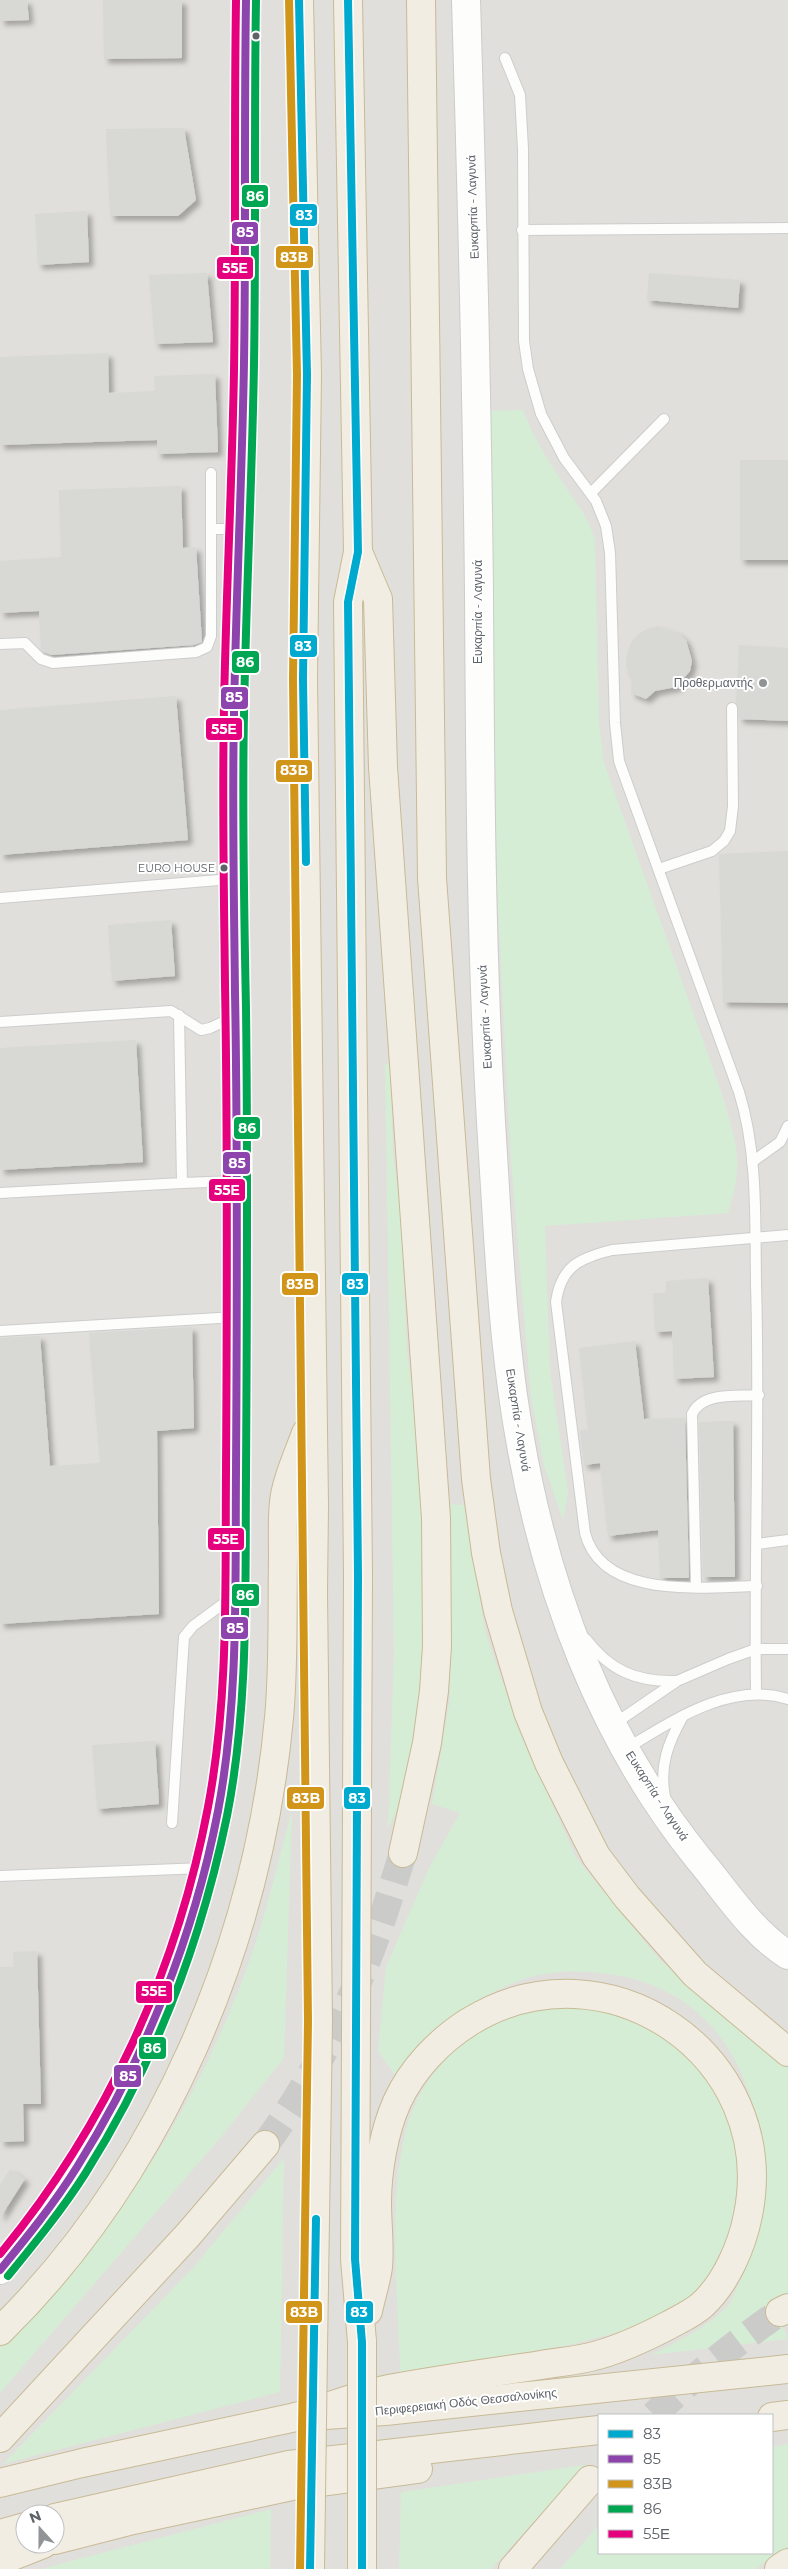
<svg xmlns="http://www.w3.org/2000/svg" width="788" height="2569" viewBox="0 0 788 2569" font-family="Montserrat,sans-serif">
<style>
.industrial{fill:#e0dfdb;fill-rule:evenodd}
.green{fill:#d6edd5}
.building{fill:#d8d8d5;filter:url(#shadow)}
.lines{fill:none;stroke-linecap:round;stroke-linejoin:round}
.highway-tunnel{stroke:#cbccca;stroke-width:28;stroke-dasharray:28 14;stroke-linecap:butt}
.lane-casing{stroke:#cccdcc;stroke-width:12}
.secondary-casing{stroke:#cbcccb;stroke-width:30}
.highway-casing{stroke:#c8ba96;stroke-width:30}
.lane{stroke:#fdfdfc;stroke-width:10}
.secondary{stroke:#fdfdfc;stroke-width:28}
.highway{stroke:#f1ede2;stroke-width:28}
.highway-bridge-casing{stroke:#c8ba96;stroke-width:30;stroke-linecap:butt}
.highway-bridge{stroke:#f1ede2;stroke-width:28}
.bus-1-casing{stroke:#fff;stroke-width:11}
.bus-2-casing{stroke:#fff;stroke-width:11}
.bus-3-casing{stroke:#fff;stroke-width:11}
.bus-4-casing{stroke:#fff;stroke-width:11}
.bus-5-casing{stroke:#fff;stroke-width:11}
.bus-1{stroke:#00a9ce;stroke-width:8}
.bus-2{stroke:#8e44ad;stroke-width:8}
.bus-3{stroke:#d1951a;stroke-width:8}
.bus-4{stroke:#00a651;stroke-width:8}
.bus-5{stroke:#e5007d;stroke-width:8}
.bus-dot{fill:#5e6369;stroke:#fff;stroke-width:2}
.poi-dot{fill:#919496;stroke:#fff;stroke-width:2}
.labels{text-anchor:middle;stroke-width:4;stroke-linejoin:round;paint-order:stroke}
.bus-label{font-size:11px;fill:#5e6369;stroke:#fff;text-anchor:end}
.street-label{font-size:12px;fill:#5e6369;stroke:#fff}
.poi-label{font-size:12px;fill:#5e6369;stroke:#fff;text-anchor:end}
.line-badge{stroke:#fff;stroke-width:2}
.badge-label{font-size:14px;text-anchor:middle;font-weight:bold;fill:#fff}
</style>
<defs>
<filter id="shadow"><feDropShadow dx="4.5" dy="4.5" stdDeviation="2.5" flood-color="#0004"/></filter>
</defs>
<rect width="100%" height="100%" fill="#efefea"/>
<path class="industrial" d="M0,0H788V2569H0ZM599,2415H772V2553H599ZM25,2514H55V2544H25Z"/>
<g class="green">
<path d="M523,410C533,438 550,463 566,488C579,507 589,518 595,541L599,724L604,763L722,1094C736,1144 745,1161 728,1213L545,1226L550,1371L568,1492L563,1520L544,1465L531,1398L511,1161L498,911L488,411Z"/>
<polygon points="385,1064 390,1064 393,1154 401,1218 407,1352 419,1438 426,1564 426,1639 410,1786 388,1828 394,1651"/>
<path d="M451,1504L464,1505L486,1635L519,1729L576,1858L660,1960L788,2066V2296L774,2303L788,2339L651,2355C678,2341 707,2328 729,2305C788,2191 771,2006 621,1976C588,1970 556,1969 524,1979C501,1987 479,1998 460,2014C445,2027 435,2044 420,2057C413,2064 403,2069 395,2075L378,2051L386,1967L430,1866L460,1813L432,1804L450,1699Z"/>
<path d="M292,1811L284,2058L221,2137L0,2393V2343C29,2312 62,2283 88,2250C159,2163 216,2059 252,1953C268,1907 279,1858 292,1811Z"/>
<path d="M552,2003L625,2013L690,2053L726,2104L743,2188L722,2258L699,2290L684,2302L634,2328L569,2345L400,2373C399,2293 381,2157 423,2089C439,2063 461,2041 487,2025C503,2015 533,2010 552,2003Z"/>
<polygon points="284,2158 280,2392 3,2464 193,2268"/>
<polygon points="788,2444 788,2547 755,2569 560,2569 599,2525 599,2553 772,2553 772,2447"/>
<polygon points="585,2465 491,2569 399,2569 401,2492"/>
<polygon points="271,2509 270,2569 42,2569 75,2560"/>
</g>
<g class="building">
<polygon points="0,0 27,0 29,20 0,21"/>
<polygon points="103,0 182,0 182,58 104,59"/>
<polygon points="184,128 196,200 178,216 110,216 106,129"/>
<polygon points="87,211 89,262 38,265 35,214"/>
<polygon points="207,273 213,342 155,344 149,275"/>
<polygon points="649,273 740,280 738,308 647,300"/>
<polygon points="108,353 109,393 155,391 154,376 215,374 218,452 157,454 157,440 0,445 0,357"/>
<rect x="740" y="460" width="48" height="100"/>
<polygon points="181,486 183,548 196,547 202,642 194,645 51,655 41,650 39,611 0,613 0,561 61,557 59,490"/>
<polygon points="658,626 678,633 686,640 692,661 690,671 676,687 655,691 646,699 631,693 632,678 626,666 627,653 631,643 638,634 647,629"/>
<polygon points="739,645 788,648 788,721 739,719 736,703"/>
<polygon points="176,696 188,840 0,855 0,710"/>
<polygon points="788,851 788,1003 723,1002 719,854"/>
<polygon points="171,920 175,976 112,981 108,925"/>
<polygon points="136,1040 143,1162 0,1170 0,1048"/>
<polygon points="708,1278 714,1377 674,1379 672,1331 655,1332 653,1293 666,1293 666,1281"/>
<polygon points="192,1327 194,1428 157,1431 159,1614 0,1624 0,1338 40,1336 50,1466 100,1463 89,1333"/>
<polygon points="635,1341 644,1419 685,1418 689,1578 660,1578 658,1530 608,1536 600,1463 584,1465 580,1430 588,1430 579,1348"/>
<polygon points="733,1421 735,1577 703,1577 699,1422"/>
<polygon points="155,1741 159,1804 97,1809 92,1745"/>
<polygon points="37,1951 41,2104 23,2104 24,2141 0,2142 0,1967 14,1967 13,1952"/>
<polygon points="10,2169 25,2179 0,2218 0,2185"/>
</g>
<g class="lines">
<g class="highway-tunnel">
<path d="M265,2145C305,2090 339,2028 365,1965C380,1929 391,1891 403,1853"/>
<path d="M654,2415C693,2377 735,2343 780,2312"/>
</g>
<defs>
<g id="lane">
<path d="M505,58L520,95L523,149L524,341L528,369L541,414L564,458L596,501L606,526L610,553L615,723L619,761L739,1092C758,1153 755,1220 756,1284C760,1420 754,1557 756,1693"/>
<polyline points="522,230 788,228"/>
<polyline points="591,493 664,419"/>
<polyline points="211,529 237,529"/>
<polyline points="0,644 25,643 41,659 53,663 196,652 207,647 211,636 211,473"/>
<polyline points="659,869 712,851 724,841 730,831 733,806 732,708"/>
<polyline points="0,898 231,879"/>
<polyline points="0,1022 171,1011 201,1030 210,1028 234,1017"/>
<polyline points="752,1162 780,1142 788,1126"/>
<polyline points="182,1183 236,1181"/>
<polyline points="0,1193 182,1183 179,1015"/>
<polyline points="0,1331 236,1317"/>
<polyline points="757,1544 788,1540"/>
<path d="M757,1586C703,1587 602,1600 585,1533L556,1302C561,1266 580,1258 612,1250L788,1235"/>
<path d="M696,1587L692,1414C703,1391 738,1397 759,1395"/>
<path d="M586,1639C610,1671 637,1682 676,1681"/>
<polyline points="614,1724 677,1681 728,1659 756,1649 788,1649"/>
<path d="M627,1748C674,1720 731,1681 788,1699"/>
<path d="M665,1797C659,1766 668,1743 683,1716"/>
<polyline points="172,1823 184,1637 193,1626 231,1598"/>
<polyline points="0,1876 204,1868"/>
</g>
<g id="secondary">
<path d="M466,0C472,198 477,395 479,593C480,780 481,967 493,1155C499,1250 503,1345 520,1439C546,1590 602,1739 698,1858C726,1891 751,1932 788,1955"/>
<path d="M0,2270C110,2149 187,1970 218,1810C236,1711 235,1608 236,1507C237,1391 237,1274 237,1157C237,1009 231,861 234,713C236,596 242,479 244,362C246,242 243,121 246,0"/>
</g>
<g id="highway">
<polyline points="299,0 307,375 303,679 314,1505 313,1593 318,2021 313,2350"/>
<polyline points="348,0 358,552 348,602 358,1576 355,2259 362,2342"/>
<polyline points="421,0 432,878 476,1479 486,1553 498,1611 528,1712 549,1763 596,1856 627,1897 695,1974 788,2052"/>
<polyline points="358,552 378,599 383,767 436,1518 437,1646 434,1691 427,1743 403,1853"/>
<polyline points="780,2312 788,2308"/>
<path d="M0,2331C162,2172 258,1943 279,1718C284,1665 282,1610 283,1556C283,1539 282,1520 284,1502C286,1481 299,1453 306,1433"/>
<path d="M296,2417C327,2408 358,2395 389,2389C437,2380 486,2373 535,2366C556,2362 578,2361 598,2355C623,2348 646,2337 669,2325C680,2319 693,2313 702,2305C726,2283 742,2246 748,2215C780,2056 606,1937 469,2022C439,2041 412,2069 397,2102C384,2131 377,2171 377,2203C377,2224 380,2246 378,2267C376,2282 371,2296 368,2311"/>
<polyline points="772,2417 788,2415"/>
<polyline points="0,2438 188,2235 265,2145"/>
<polyline points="0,2483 82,2463 296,2417 385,2411 788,2369"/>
<polyline points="55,2518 289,2465 599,2430"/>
<polyline points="0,2534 25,2527"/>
<polyline points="55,2540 133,2520 292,2486 418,2469"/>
<polyline points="0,2561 43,2544"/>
<polyline points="513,2569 590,2480"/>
<polyline points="779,2569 788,2563"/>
</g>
</defs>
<use href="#lane" class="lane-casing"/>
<use href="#secondary" class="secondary-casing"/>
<use href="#highway" class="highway-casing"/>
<use href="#lane" class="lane"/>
<use href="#secondary" class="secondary"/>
<use href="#highway" class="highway"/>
<defs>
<g id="highway-bridge">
<polyline points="362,2342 362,2569"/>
<polyline points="310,2569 313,2350"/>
</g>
</defs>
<use href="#highway-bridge" class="highway-bridge-casing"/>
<use href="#highway-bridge" class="highway-bridge"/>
<defs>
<g id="bus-1">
<polyline points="299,0 307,375 303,679 306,862"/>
<polyline points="348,0 358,552 348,602 358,1576 355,2259 362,2342 362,2569"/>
<polyline points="310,2569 316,2219"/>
</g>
<path id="bus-2" d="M0,2270C27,2237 54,2204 77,2167C145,2059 194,1936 218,1811C239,1700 235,1585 236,1472C237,1313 238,1153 235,993C234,900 232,806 234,713C236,596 242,479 244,362C246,242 244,121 246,0"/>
<polyline id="bus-3" points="289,0 297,375 293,679 308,2021 300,2569"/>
<path id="bus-4" d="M8,2276C35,2243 62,2210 85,2174C154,2065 201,1942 227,1816C249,1705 245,1589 246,1477C247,1321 248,1164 246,1008C244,910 242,813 244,715C246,598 252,481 254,364C256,242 254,121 256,0"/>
<path id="bus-5" d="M0,2254C106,2126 177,1971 208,1807C229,1697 225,1583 226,1472C227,1310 228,1147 225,985C224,892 222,800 224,707C226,595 232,483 234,371C236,247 234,124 236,0"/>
</defs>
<use href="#bus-1" class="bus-1-casing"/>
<use href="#bus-2" class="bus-2-casing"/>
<use href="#bus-3" class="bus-3-casing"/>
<use href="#bus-4" class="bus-4-casing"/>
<use href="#bus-5" class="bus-5-casing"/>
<use href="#bus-1" class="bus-1"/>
<use href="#bus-2" class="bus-2"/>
<use href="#bus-3" class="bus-3"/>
<use href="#bus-4" class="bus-4"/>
<use href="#bus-5" class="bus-5"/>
</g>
<g class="bus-dot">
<circle cx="256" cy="36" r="4.5"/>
<circle cx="224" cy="868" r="4.5"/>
</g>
<circle class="poi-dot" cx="763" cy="683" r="5"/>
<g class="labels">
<g class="bus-label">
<text x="215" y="872">EURO HOUSE</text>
</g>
<g class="street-label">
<text transform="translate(473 207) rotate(-92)" y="4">Ευκαρπία - Λαγυνά</text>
<text transform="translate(478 612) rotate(-90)" y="4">Ευκαρπία - Λαγυνά</text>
<text transform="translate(485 1017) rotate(-93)" y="4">Ευκαρπία - Λαγυνά</text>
<text transform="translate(518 1420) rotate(81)" y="4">Ευκαρπία - Λαγυνά</text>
<text transform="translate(657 1796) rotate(57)" y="4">Ευκαρπία - Λαγυνά</text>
<text transform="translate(466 2402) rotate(-6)" y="4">Περιφερειακή Οδός Θεσσαλονίκης</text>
</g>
<g class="poi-label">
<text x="753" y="687">Προθερμαντής</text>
</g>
</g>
<g class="line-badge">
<rect x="241" y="184" width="28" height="24" rx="5" fill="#00a651"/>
<rect x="289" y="203" width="29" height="24" rx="5" fill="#00a9ce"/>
<rect x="231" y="221" width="28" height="24" rx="5" fill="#8e44ad"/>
<rect x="275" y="245" width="39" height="24" rx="5" fill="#d1951a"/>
<rect x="216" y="256" width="38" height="24" rx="5" fill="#e5007d"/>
<rect x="289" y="634" width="29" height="24" rx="5" fill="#00a9ce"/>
<rect x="231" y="650" width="29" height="24" rx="5" fill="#00a651"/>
<rect x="220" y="686" width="29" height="24" rx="5" fill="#8e44ad"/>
<rect x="205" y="717" width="38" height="24" rx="5" fill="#e5007d"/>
<rect x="275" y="759" width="38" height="24" rx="5" fill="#d1951a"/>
<rect x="233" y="1116" width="28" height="24" rx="5" fill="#00a651"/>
<rect x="222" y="1151" width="29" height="24" rx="5" fill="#8e44ad"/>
<rect x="208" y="1178" width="38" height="24" rx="5" fill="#e5007d"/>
<rect x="341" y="1272" width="28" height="24" rx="5" fill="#00a9ce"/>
<rect x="281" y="1272" width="38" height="24" rx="5" fill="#d1951a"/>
<rect x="207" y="1527" width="38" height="24" rx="5" fill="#e5007d"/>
<rect x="231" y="1583" width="29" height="24" rx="5" fill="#00a651"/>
<rect x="220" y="1616" width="29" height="24" rx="5" fill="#8e44ad"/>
<rect x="343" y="1786" width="28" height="24" rx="5" fill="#00a9ce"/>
<rect x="286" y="1786" width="39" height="24" rx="5" fill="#d1951a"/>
<rect x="135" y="1980" width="38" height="24" rx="5" fill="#e5007d"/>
<rect x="138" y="2036" width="29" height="24" rx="5" fill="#00a651"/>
<rect x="113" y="2064" width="29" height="24" rx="5" fill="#8e44ad"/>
<rect x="345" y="2300" width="29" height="24" rx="5" fill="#00a9ce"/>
<rect x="285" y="2300" width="38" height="24" rx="5" fill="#d1951a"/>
</g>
<g class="badge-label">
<text x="255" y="201">86</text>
<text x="304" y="220">83</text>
<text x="245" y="237">85</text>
<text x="294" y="262">83B</text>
<text x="235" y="273">55Ε</text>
<text x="303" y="651">83</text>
<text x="245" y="667">86</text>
<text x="234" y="702">85</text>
<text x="224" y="734">55Ε</text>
<text x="294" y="775">83B</text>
<text x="247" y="1133">86</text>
<text x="237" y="1168">85</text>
<text x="227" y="1195">55Ε</text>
<text x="355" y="1289">83</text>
<text x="300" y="1289">83B</text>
<text x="226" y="1544">55Ε</text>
<text x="245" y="1600">86</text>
<text x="235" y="1633">85</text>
<text x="357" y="1803">83</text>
<text x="306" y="1803">83B</text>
<text x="154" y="1996">55Ε</text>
<text x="152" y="2053">86</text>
<text x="128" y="2081">85</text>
<text x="359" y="2317">83</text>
<text x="304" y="2317">83B</text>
</g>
<rect x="598" y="2414" width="175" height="140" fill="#ffffff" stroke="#bfc1c3"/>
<rect x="608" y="2430" width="25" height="8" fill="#00a9ce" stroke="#bfc1c3"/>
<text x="643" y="2439" font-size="15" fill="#5e6369">83</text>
<rect x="608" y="2455" width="25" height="8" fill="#8e44ad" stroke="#bfc1c3"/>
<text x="643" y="2464" font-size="15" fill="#5e6369">85</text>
<rect x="608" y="2480" width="25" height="8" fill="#d1951a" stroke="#bfc1c3"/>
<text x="643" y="2489" font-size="15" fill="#5e6369">83B</text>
<rect x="608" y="2505" width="25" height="8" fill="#00a651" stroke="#bfc1c3"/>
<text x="643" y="2514" font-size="15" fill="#5e6369">86</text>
<rect x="608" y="2530" width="25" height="8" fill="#e5007d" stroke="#bfc1c3"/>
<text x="643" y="2539" font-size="15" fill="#5e6369">55Ε</text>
<g transform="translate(40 2529) rotate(339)"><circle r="24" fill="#ffffff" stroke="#bfc1c3"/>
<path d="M0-4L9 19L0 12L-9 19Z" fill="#919496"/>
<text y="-8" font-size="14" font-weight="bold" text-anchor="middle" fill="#5e6369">N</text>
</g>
</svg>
